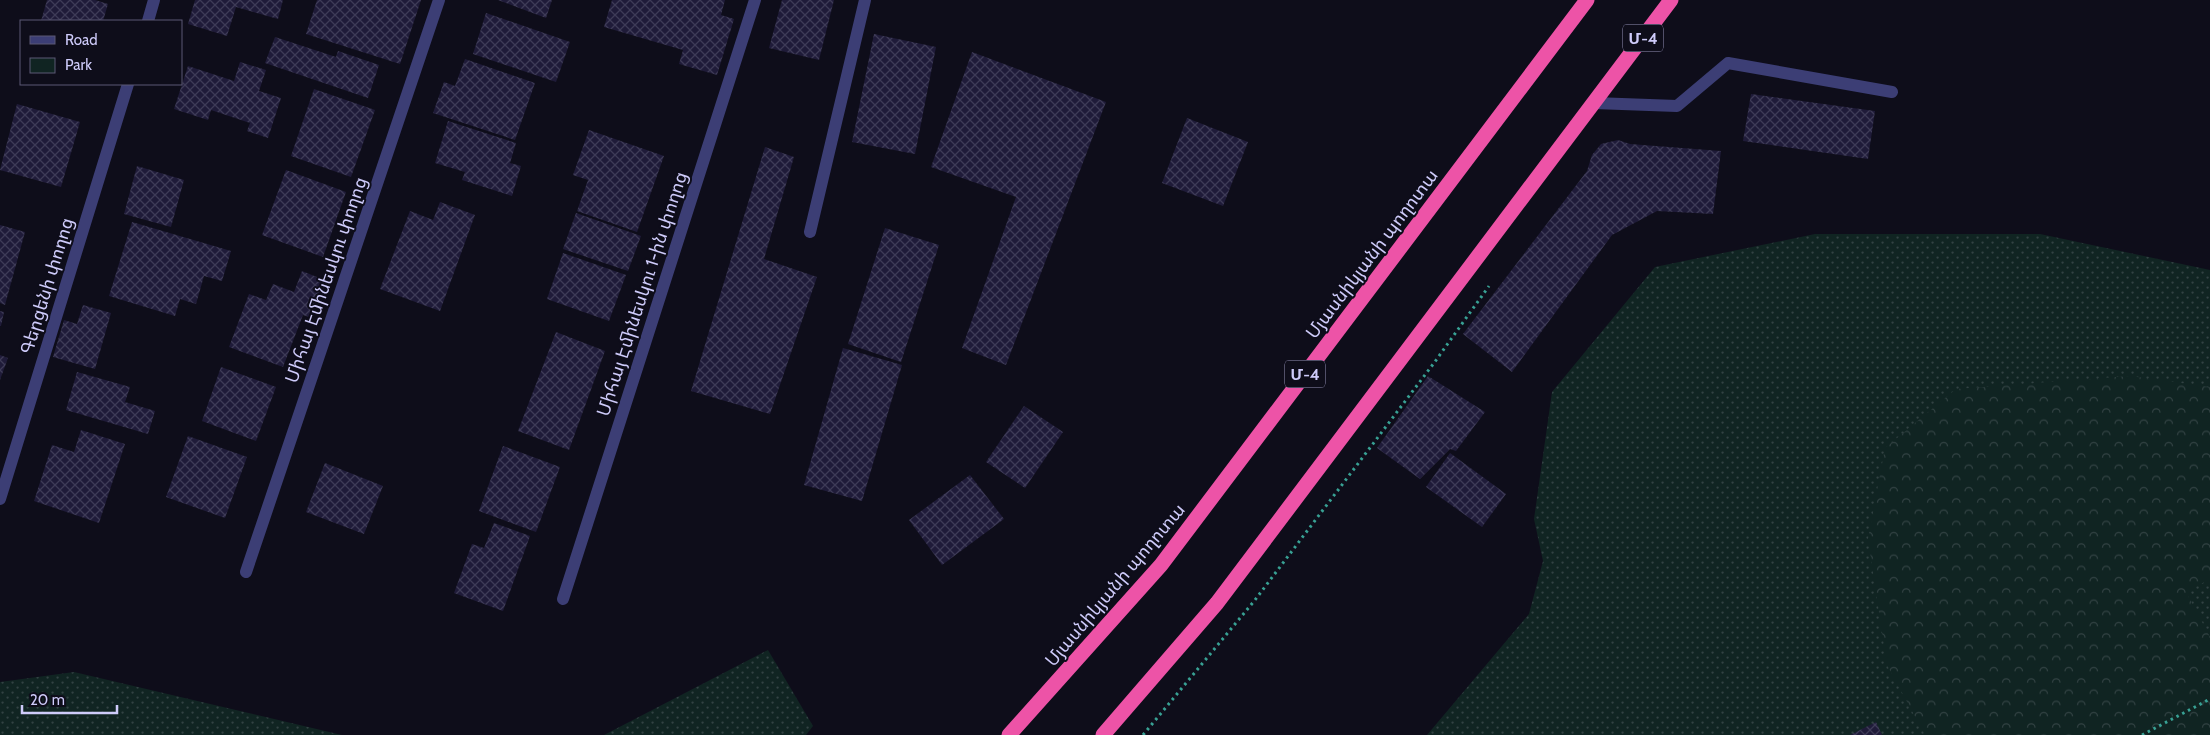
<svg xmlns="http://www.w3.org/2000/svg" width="2210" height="735" viewBox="0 0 2210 735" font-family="Cabin,'Noto Sans Armenian',sans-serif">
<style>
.green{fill:url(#green-dots)}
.forest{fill:url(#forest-crowns)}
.building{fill:url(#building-cross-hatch)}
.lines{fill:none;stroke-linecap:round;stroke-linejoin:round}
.path{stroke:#38a194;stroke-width:3;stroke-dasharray:2.5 4;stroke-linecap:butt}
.lane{stroke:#3c3e75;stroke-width:12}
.street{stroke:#3c3e75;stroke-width:12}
.highway{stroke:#ed53a7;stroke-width:15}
.labels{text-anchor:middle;stroke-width:4;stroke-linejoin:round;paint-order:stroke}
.shield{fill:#0e0d1a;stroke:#9492b7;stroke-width:1}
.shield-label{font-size:16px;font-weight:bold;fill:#cecbfa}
.street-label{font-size:18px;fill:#cecbfa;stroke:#0e0d1a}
</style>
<defs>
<pattern id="green-dots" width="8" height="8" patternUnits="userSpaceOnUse" patternTransform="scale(1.25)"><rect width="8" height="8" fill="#102422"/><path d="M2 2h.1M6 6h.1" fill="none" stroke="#324243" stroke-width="1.8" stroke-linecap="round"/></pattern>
<pattern id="forest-crowns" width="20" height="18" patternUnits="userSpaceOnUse" patternTransform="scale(1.25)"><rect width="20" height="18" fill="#102422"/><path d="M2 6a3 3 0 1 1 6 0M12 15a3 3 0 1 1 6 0" fill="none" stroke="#324243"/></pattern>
<pattern id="building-cross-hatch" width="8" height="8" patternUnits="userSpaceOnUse" patternTransform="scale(1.25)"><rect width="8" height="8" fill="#1f1b39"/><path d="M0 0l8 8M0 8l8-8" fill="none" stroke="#3e3b57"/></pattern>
</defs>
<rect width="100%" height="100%" fill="#0e0d1a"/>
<g class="green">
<polygon points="1815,234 2040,234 2210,270 2210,735 1427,735 1529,614 1543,561 1534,519 1552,392 1655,267"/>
<polygon points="768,650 813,726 806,735 604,735"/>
<polygon points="74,672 342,735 0,735 0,682"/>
</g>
<polygon class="forest" points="2130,376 2210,387 2210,579 2186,592 2210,637 2210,735 1925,735 1887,665 1868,539 1885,448 1956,389"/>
<g class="building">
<polygon points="47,0 95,0 108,4 103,21 41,21"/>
<polygon points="195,0 283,0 278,19 236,7 227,36 188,24"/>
<polygon points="317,0 421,0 400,64 306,34"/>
<polygon points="498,0 552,0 546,18"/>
<polygon points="612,0 725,0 721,15 734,19 717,75 679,64 683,50 604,27"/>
<polygon points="782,0 834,0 819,60 769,48"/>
<polygon points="486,13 570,42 556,82 473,54"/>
<polygon points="874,34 936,47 915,154 852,142"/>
<polygon points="275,37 336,57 338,51 379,65 368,98 265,63"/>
<polygon points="972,52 1106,102 1006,365 962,348 1016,197 931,167"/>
<polygon points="465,59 535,83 515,140 433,113 444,82 455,86"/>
<polygon points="240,62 266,70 259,91 281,98 268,138 247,131 250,123 211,110 208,120 174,109 188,66 234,81"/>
<polygon points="314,89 375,110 351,177 291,156"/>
<polygon points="1751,94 1875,111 1868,159 1743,141"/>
<polygon points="17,104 80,122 61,187 0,170"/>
<polygon points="1187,118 1248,142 1223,206 1162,183"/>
<polygon points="448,121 516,143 510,163 521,166 512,196 462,180 465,172 435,163"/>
<polygon points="589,130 664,156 637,232 577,211 588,180 573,175"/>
<polygon points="1618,140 1630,144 1721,151 1713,214 1657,211 1612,235 1512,372 1463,334 1587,171 1592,155 1601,144"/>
<polygon points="765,147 794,157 764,259 817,277 770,414 691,391"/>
<polygon points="137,166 184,180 171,227 124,214"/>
<polygon points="286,170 346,192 323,257 262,235"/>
<polygon points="440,202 475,215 440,311 380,289 410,211 433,220"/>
<polygon points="576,213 641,236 628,271 563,249"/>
<polygon points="132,222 231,251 222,281 204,276 196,304 180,299 175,316 109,296"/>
<polygon points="0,225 25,232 5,305 0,303"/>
<polygon points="885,228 939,245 901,362 848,344"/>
<polygon points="563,253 626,275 609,321 547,299"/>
<polygon points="302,271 327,281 312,318 303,315 283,367 229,347 249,294 266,300 273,284 294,292"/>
<polygon points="83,305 111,313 95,369 53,357 64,320 77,324"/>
<polygon points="0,311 4,312 1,326 0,326"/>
<polygon points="556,332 605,351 569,450 518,431"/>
<polygon points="843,348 902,365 862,501 804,485"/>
<polygon points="0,355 8,358 0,380"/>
<polygon points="221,367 276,387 256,441 202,421"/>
<polygon points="77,372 130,387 125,402 155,411 148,434 66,410"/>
<polygon points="1428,376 1485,412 1456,451 1450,449 1420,479 1377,448"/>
<polygon points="1024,406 1063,432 1025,488 986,462"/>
<polygon points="81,430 125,444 99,523 34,501 52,445 74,452"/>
<polygon points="188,436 247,457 225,518 166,497"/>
<polygon points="503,446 560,467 536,532 479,511"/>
<polygon points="1450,453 1506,494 1482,527 1426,487"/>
<polygon points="325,463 383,486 364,534 306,512"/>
<polygon points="970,475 1004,519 942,565 909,520"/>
<polygon points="494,523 530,536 503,611 454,593 472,544 484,548"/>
<polygon points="1876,722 1882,735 1850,735"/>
</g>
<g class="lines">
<g class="path">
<polyline points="1143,735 1255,600 1434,363 1489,286"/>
<polyline points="2142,735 2210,699"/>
</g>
<g class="lane">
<polyline points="1594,103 1677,106 1728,63 1892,92"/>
<polyline points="810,232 865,0"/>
</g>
<g class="street">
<polyline points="148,21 154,0"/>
<polyline points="0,499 128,84"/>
<polyline points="246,572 439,0"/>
<polyline points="563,599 755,0"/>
</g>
<g class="highway">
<polyline points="1009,735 1161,565 1587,0"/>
<polyline points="1103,735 1217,603 1671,0"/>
</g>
</g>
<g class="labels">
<g class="shield">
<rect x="1623" y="24.5" width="40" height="27" rx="4"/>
<rect x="1285" y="360.5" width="40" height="27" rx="4"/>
</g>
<g class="shield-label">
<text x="1643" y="44">Մ-4</text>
<text x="1305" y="380">Մ-4</text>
</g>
<g class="street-label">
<text transform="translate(1372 254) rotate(-53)" y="6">Մյասնիկյանի պողոտա</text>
<text transform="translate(326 280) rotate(-71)" y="6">Միհայ Էմինեսկու փողոց</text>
<text transform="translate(47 286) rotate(-73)" y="6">Գերցենի փողոց</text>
<text transform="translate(642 294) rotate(-72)" y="6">Միհայ Էմինեսկու 1-ին փողոց</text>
<text transform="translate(1115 585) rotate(-50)" y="6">Մյասնիկյանի պողոտա</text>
</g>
</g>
<rect x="20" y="20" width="162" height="65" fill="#0e0d1a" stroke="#5b5974"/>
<rect x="30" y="36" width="25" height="8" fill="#3c3e75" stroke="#5b5974"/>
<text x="65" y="45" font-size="15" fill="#cecbfa">Road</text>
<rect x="30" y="58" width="25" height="15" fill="#102422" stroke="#5b5974"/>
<text x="65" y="70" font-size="15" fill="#cecbfa">Park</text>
<path d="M22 705v8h95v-8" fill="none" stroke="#cecbfa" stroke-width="2.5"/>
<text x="30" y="705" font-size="15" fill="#cecbfa" stroke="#0e0d1a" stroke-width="4" paint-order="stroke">20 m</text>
</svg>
